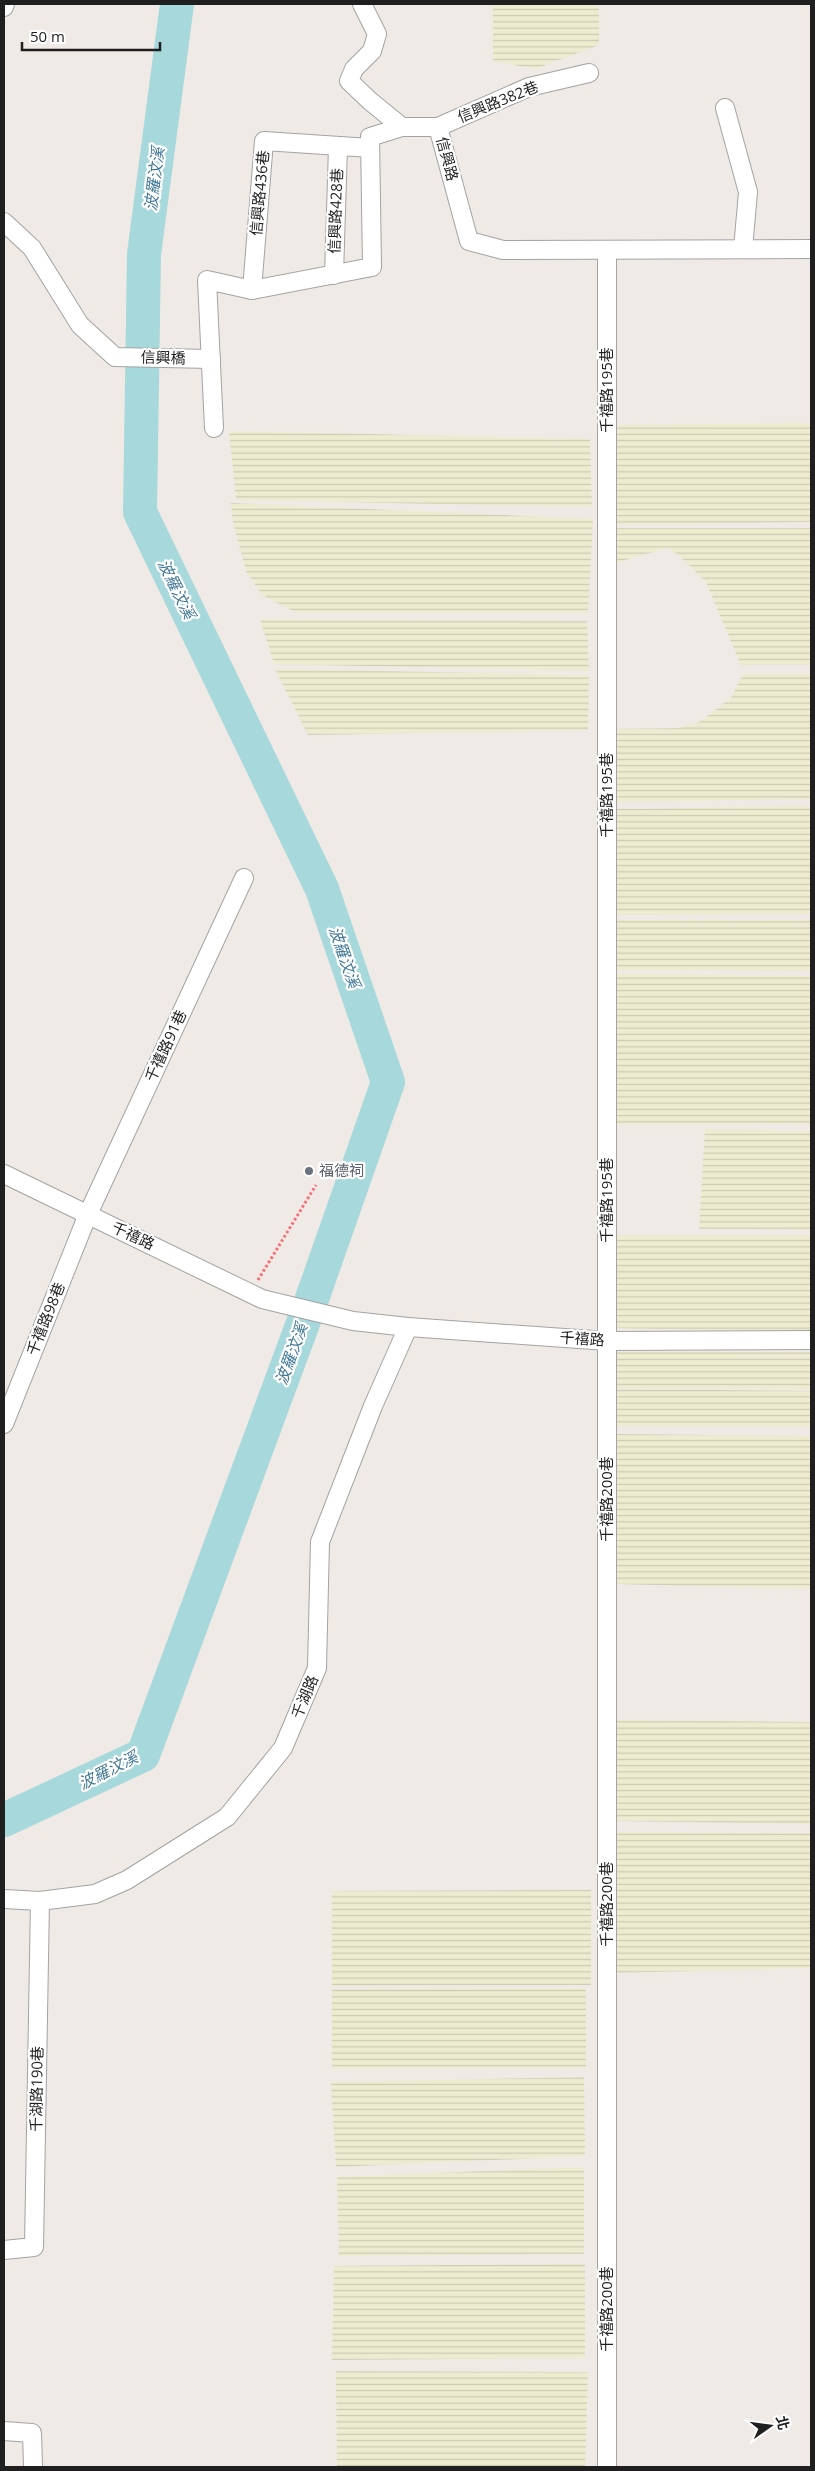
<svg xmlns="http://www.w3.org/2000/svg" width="815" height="2471" viewBox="0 0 815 2471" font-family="'Open Sans','Noto Sans TC',sans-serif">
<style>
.farmland{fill:url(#farmland-rules)}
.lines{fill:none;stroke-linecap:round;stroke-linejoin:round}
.river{stroke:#a6d8dc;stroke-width:34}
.minor-casing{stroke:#a3a3a3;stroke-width:20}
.path{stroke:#f86d74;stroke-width:3;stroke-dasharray:2.5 2.5;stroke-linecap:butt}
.minor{stroke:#fff;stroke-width:18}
.worship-dot{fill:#6b7280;stroke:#fff;stroke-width:2}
.labels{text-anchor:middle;stroke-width:4.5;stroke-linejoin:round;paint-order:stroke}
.street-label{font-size:15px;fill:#1f1f1f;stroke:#fff}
.worship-label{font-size:15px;fill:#5b616d;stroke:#fff;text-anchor:start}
.water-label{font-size:16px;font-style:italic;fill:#437996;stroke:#fff}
</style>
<defs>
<pattern id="farmland-rules" width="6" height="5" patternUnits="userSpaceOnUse" patternTransform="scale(1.25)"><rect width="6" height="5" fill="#eeecd0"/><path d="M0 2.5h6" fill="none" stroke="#cccab2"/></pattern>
</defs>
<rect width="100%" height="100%" fill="#efeae5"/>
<g class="farmland">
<polygon points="493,4 599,4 599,45 535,69 493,61"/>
<polygon points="811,423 811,522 609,525 609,425"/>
<polygon points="229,431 590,439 592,507 236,500"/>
<polygon points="231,503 593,519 588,613 297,613 262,595 246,571 233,522"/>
<polygon points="609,528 811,528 811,665 741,665 706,582 679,555 667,548 622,561 608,568"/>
<polygon points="260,619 587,621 589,671 274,664"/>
<polygon points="275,669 589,675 588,730 308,735"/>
<polygon points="743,674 811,674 811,799 613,802 612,729 679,728 699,722 731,698"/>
<polygon points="811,806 811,914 612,915 614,809"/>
<polygon points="611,920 811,920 811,971 610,970"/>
<polygon points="610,974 811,976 811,1124 610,1124"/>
<polygon points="705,1129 811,1131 811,1230 699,1229"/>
<polygon points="611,1235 811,1235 811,1332 610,1328"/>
<polygon points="613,1352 811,1352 811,1389 613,1388"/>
<polygon points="613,1389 811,1391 811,1427 617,1426"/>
<polygon points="612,1434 811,1436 811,1589 617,1584"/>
<polygon points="613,1720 811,1722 811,1824 612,1821"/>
<polygon points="615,1832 811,1833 811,1968 613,1973"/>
<polygon points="591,1890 591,1985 332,1986 332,1891"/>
<polygon points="586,1988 586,2068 332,2069 332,1989"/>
<polygon points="584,2077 585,2156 336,2167 331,2082"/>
<polygon points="584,2167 584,2254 339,2256 337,2177"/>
<polygon points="585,2264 585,2358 332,2360 334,2266"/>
<polygon points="336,2371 588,2372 585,2467 337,2467"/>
</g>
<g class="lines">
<polyline class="river" points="4,1820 143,1755 313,1296 388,1082 322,889 140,512 144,254 177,4"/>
<defs>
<g id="minor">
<polyline points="362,4 377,34 372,51 354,69 349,81 370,101 402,127"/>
<polyline points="4,7 5,4"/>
<polyline points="725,108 748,192 743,249"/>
<polyline points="438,127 529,87 589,73"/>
<polyline points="4,222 32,248 80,325 115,357 211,359"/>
<polyline points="334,275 338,147"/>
<polyline points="252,290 264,141 370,148"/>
<polyline points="214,428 207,280 252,290 372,267 370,137 402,127 438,127 469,241 503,250 811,249"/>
<polyline points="4,1174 262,1299 353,1321 408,1327 607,1341 811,1340"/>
<polyline points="4,1424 88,1214 244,878"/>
<polyline points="4,1899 40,1901 95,1894 127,1880 227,1817 283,1748 317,1668 320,1542 373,1406 408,1327"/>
<polyline points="4,2250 34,2247 40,1901"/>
<polyline points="4,2431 32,2433 33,2467"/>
<polyline points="607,2467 607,250"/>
</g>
</defs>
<use href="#minor" class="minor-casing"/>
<polyline class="path" points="258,1280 316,1185"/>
<use href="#minor" class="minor"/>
</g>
<circle class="worship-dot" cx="309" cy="1171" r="5"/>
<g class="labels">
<g class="street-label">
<text transform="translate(498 102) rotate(-22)" y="5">信興路382巷</text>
<text transform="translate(447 159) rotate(75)" y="5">信興路</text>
<text transform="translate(260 193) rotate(-85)" y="5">信興路436巷</text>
<text transform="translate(336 211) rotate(-88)" y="5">信興路428巷</text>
<text transform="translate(163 358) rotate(1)" y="5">信興橋</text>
<text transform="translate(607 390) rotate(-90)" y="5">千禧路195巷</text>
<text transform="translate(607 795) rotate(-90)" y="5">千禧路195巷</text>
<text transform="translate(166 1046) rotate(-65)" y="5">千禧路91巷</text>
<text transform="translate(607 1200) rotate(-90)" y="5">千禧路195巷</text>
<text transform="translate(133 1236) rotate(25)" y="5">千禧路</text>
<text transform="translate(46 1319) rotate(-68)" y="5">千禧路98巷</text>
<text transform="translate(582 1339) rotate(4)" y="5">千禧路</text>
<text transform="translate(607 1499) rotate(-90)" y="5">千禧路200巷</text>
<text transform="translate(305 1697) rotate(-67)" y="5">千湖路</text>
<text transform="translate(607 1904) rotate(-90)" y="5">千禧路200巷</text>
<text transform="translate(37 2089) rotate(-89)" y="5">千湖路190巷</text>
<text transform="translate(607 2309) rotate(-90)" y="5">千禧路200巷</text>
</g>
<g class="worship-label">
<text x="319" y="1176">福德祠</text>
</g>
<g class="water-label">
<text transform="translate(154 179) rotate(-83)" y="6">波羅汶溪</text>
<text transform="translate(177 589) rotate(64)" y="6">波羅汶溪</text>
<text transform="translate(345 957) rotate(71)" y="6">波羅汶溪</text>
<text transform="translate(291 1354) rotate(-70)" y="6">波羅汶溪</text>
<text transform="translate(108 1770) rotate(-27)" y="6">波羅汶溪</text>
</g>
</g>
<rect width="815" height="2471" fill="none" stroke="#1f1f1f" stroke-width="10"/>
<g transform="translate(770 2426) rotate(76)" stroke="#ffffff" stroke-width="4" paint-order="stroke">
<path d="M0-4L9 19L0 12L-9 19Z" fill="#1f1f1f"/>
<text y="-8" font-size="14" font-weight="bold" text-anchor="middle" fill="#1f1f1f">北</text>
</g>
<path d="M22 42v8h138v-8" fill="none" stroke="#1f1f1f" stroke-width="2.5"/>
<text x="30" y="42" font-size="15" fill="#1f1f1f" stroke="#ffffff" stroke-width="4" paint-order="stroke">50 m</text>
</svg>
